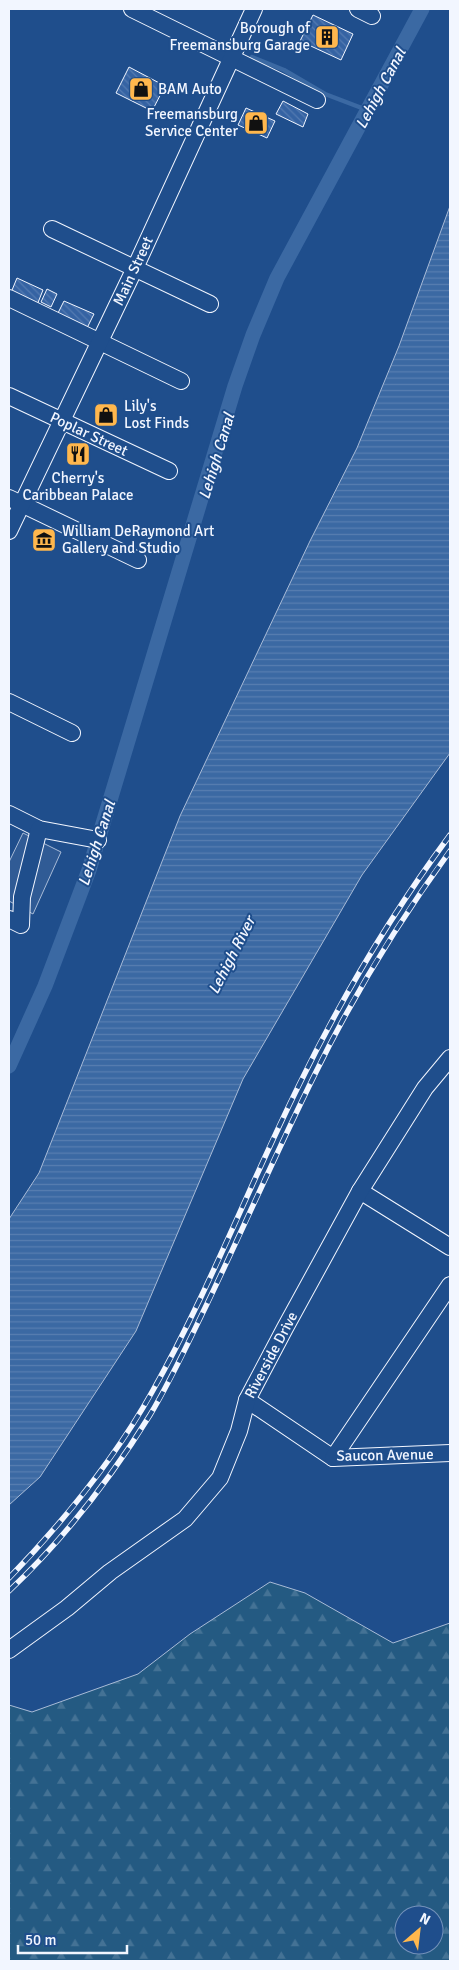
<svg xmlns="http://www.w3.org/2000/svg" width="459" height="1970" viewBox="0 0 459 1970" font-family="Signika,sans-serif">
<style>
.forest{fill:url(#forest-firs);stroke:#a8bbd7;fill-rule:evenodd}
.parking{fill:#305b95;stroke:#a8bbd7}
.water{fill:url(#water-rules);stroke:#a8bbd7}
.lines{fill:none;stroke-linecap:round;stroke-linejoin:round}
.stream{stroke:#3b69a3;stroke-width:4.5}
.canal{stroke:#3b69a3;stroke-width:15}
.building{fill:url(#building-back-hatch);stroke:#f2f6ff}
.minor-casing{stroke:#f2f6ff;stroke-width:18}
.minor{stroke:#1f4e8c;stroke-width:16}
.rail-casing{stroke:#f2f6ff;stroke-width:5.5}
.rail{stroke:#1f4e8c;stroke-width:4;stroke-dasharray:11;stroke-linecap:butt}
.labels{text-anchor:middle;stroke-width:4;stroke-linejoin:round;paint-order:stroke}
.poi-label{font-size:15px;fill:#f2f6ff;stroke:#1f4e8c;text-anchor:start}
.street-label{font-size:15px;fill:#f2f6ff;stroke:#1f4e8c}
.water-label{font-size:16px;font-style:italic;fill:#f2f6ff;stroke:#1f4e8c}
</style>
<defs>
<pattern id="forest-firs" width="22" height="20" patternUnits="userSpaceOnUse" patternTransform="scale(1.25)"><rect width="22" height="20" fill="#245a82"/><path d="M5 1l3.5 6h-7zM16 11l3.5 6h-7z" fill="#447295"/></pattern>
<pattern id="water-rules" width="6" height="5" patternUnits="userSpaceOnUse" patternTransform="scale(1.25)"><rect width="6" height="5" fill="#3b69a3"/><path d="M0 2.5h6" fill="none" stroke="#587fb1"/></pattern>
<pattern id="building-back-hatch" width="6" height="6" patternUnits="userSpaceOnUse" patternTransform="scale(1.25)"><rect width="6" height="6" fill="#3563a3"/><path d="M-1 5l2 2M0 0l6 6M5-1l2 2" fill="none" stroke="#537ab1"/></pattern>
</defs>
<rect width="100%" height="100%" fill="#1f4e8c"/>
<path class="forest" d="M270,1582L305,1593L393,1643L450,1623V1961H9V1705L32,1712L138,1674L190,1634ZM404,1915H434V1945H404Z"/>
<polygon class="parking" points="23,833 61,852 33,914 9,901 9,862"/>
<polygon class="water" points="450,206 450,753 362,875 243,1079 136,1331 40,1477 9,1505 9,1219 39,1173 180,816 310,541 357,448 399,346"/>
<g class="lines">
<polyline class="stream" points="252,57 284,70 325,94 367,110"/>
<polyline class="canal" points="9,1066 45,986 89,870 235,386 253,335 277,278 422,9"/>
</g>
<g class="building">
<polygon points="313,15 353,34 341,60 300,41"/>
<polygon points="129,67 165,86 152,111 116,93"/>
<polygon points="283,101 308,114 303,127 276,114"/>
<polygon points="246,108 275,121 267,138 238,125"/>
<polygon points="17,278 43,290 37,305 10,295"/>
<polygon points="47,289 57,294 51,307 41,302"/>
<polygon points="64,301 94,314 86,330 56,317"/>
</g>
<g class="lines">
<defs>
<g id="minor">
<polyline points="132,9 317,100"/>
<polyline points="358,9 372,16"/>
<polyline points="52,229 210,304"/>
<polyline points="9,298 181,381"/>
<polyline points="9,396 169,471"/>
<polyline points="9,498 138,560"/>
<polyline points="9,531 135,268 254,9"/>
<polyline points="9,702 72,733"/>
<polyline points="9,814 39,829 98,840"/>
<polyline points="9,919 21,925 22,897 39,829"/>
<polyline points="360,1191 450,1247"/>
<polyline points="247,1400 333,1458 450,1453"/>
<polyline points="333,1458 450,1285"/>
<polyline points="9,1650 67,1608 110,1572 185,1519 220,1478 239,1431 247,1400 285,1328 360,1191 425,1088 450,1058"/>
</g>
</defs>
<use href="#minor" class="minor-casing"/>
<use href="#minor" class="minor"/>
<defs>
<g id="rail">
<path d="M9,1578C63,1522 114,1460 152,1392C208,1293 249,1186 299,1085C342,997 392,913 450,835"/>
<path d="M9,1591C63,1540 111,1478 150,1415C171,1380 188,1343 206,1306C243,1229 277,1151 315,1074C353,996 399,921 450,851"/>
</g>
</defs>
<use href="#rail" class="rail-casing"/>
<use href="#rail" class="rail"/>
</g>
<defs>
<symbol id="building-square" viewBox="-11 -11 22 22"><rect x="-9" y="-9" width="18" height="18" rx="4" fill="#ffb74d" stroke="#1f4e8c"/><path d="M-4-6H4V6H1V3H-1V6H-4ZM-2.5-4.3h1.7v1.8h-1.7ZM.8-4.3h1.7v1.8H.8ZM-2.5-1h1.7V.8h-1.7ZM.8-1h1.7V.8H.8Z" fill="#111"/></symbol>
<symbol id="shop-square" viewBox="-11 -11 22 22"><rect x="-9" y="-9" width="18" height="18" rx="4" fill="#ffb74d" stroke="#1f4e8c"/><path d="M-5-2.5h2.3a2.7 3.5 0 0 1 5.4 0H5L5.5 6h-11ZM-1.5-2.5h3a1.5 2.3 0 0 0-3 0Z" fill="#111"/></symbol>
<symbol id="restaurant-square" viewBox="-11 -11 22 22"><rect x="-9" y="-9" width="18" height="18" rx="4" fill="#ffb74d" stroke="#1f4e8c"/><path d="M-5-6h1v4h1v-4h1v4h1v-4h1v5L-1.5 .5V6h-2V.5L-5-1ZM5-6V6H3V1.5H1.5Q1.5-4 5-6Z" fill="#111"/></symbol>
<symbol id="museum-square" viewBox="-11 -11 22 22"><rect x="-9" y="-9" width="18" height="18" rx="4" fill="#ffb74d" stroke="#1f4e8c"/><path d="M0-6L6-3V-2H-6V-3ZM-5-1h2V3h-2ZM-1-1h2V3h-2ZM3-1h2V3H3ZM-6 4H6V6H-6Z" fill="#111"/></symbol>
</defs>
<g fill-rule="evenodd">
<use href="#building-square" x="313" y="23" width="28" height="28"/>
<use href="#shop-square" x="127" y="75" width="28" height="28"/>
<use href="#shop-square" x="242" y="109" width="28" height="28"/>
<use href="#shop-square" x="92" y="401" width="28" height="28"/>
<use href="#restaurant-square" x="64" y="440" width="28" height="28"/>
<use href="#museum-square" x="30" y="526" width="28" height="28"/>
</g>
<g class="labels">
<g class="poi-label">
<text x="310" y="33" text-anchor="end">Borough of<tspan x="310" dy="17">Freemansburg Garage</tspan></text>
<text x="158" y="94">BAM Auto</text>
<text x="238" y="119" text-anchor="end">Freemansburg<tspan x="238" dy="17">Service Center</tspan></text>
<text x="124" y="411">Lily's<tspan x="124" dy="17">Lost Finds</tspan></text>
<text x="78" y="483" text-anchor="middle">Cherry's<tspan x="78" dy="17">Caribbean Palace</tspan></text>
<text x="62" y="536">William DeRaymond Art<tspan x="62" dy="17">Gallery and Studio</tspan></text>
</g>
<g class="street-label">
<text transform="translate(133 271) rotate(-65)" y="5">Main Street</text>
<text transform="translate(89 434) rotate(25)" y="5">Poplar Street</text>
<text transform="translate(271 1355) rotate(-62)" y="5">Riverside Drive</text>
<text transform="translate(385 1455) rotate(-1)" y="5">Saucon Avenue</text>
</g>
<g class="water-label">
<text transform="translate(380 88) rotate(-62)" y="6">Lehigh Canal</text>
<text transform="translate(216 456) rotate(-73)" y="6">Lehigh Canal</text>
<text transform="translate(96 843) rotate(-72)" y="6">Lehigh Canal</text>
<text transform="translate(231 955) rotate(-63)" y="6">Lehigh River</text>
</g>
</g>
<rect width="459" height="1970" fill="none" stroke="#f2f6ff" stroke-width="20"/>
<g transform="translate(419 1930) rotate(28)"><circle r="24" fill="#1f4e8c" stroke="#7391ba"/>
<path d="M0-4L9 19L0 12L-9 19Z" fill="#ffb74d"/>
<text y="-8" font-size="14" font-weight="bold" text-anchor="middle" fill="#f2f6ff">N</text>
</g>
<path d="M18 1945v8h109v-8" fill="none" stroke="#f2f6ff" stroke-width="2.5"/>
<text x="25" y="1945" font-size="15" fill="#f2f6ff" stroke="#1f4e8c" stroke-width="4" paint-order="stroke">50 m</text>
</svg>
